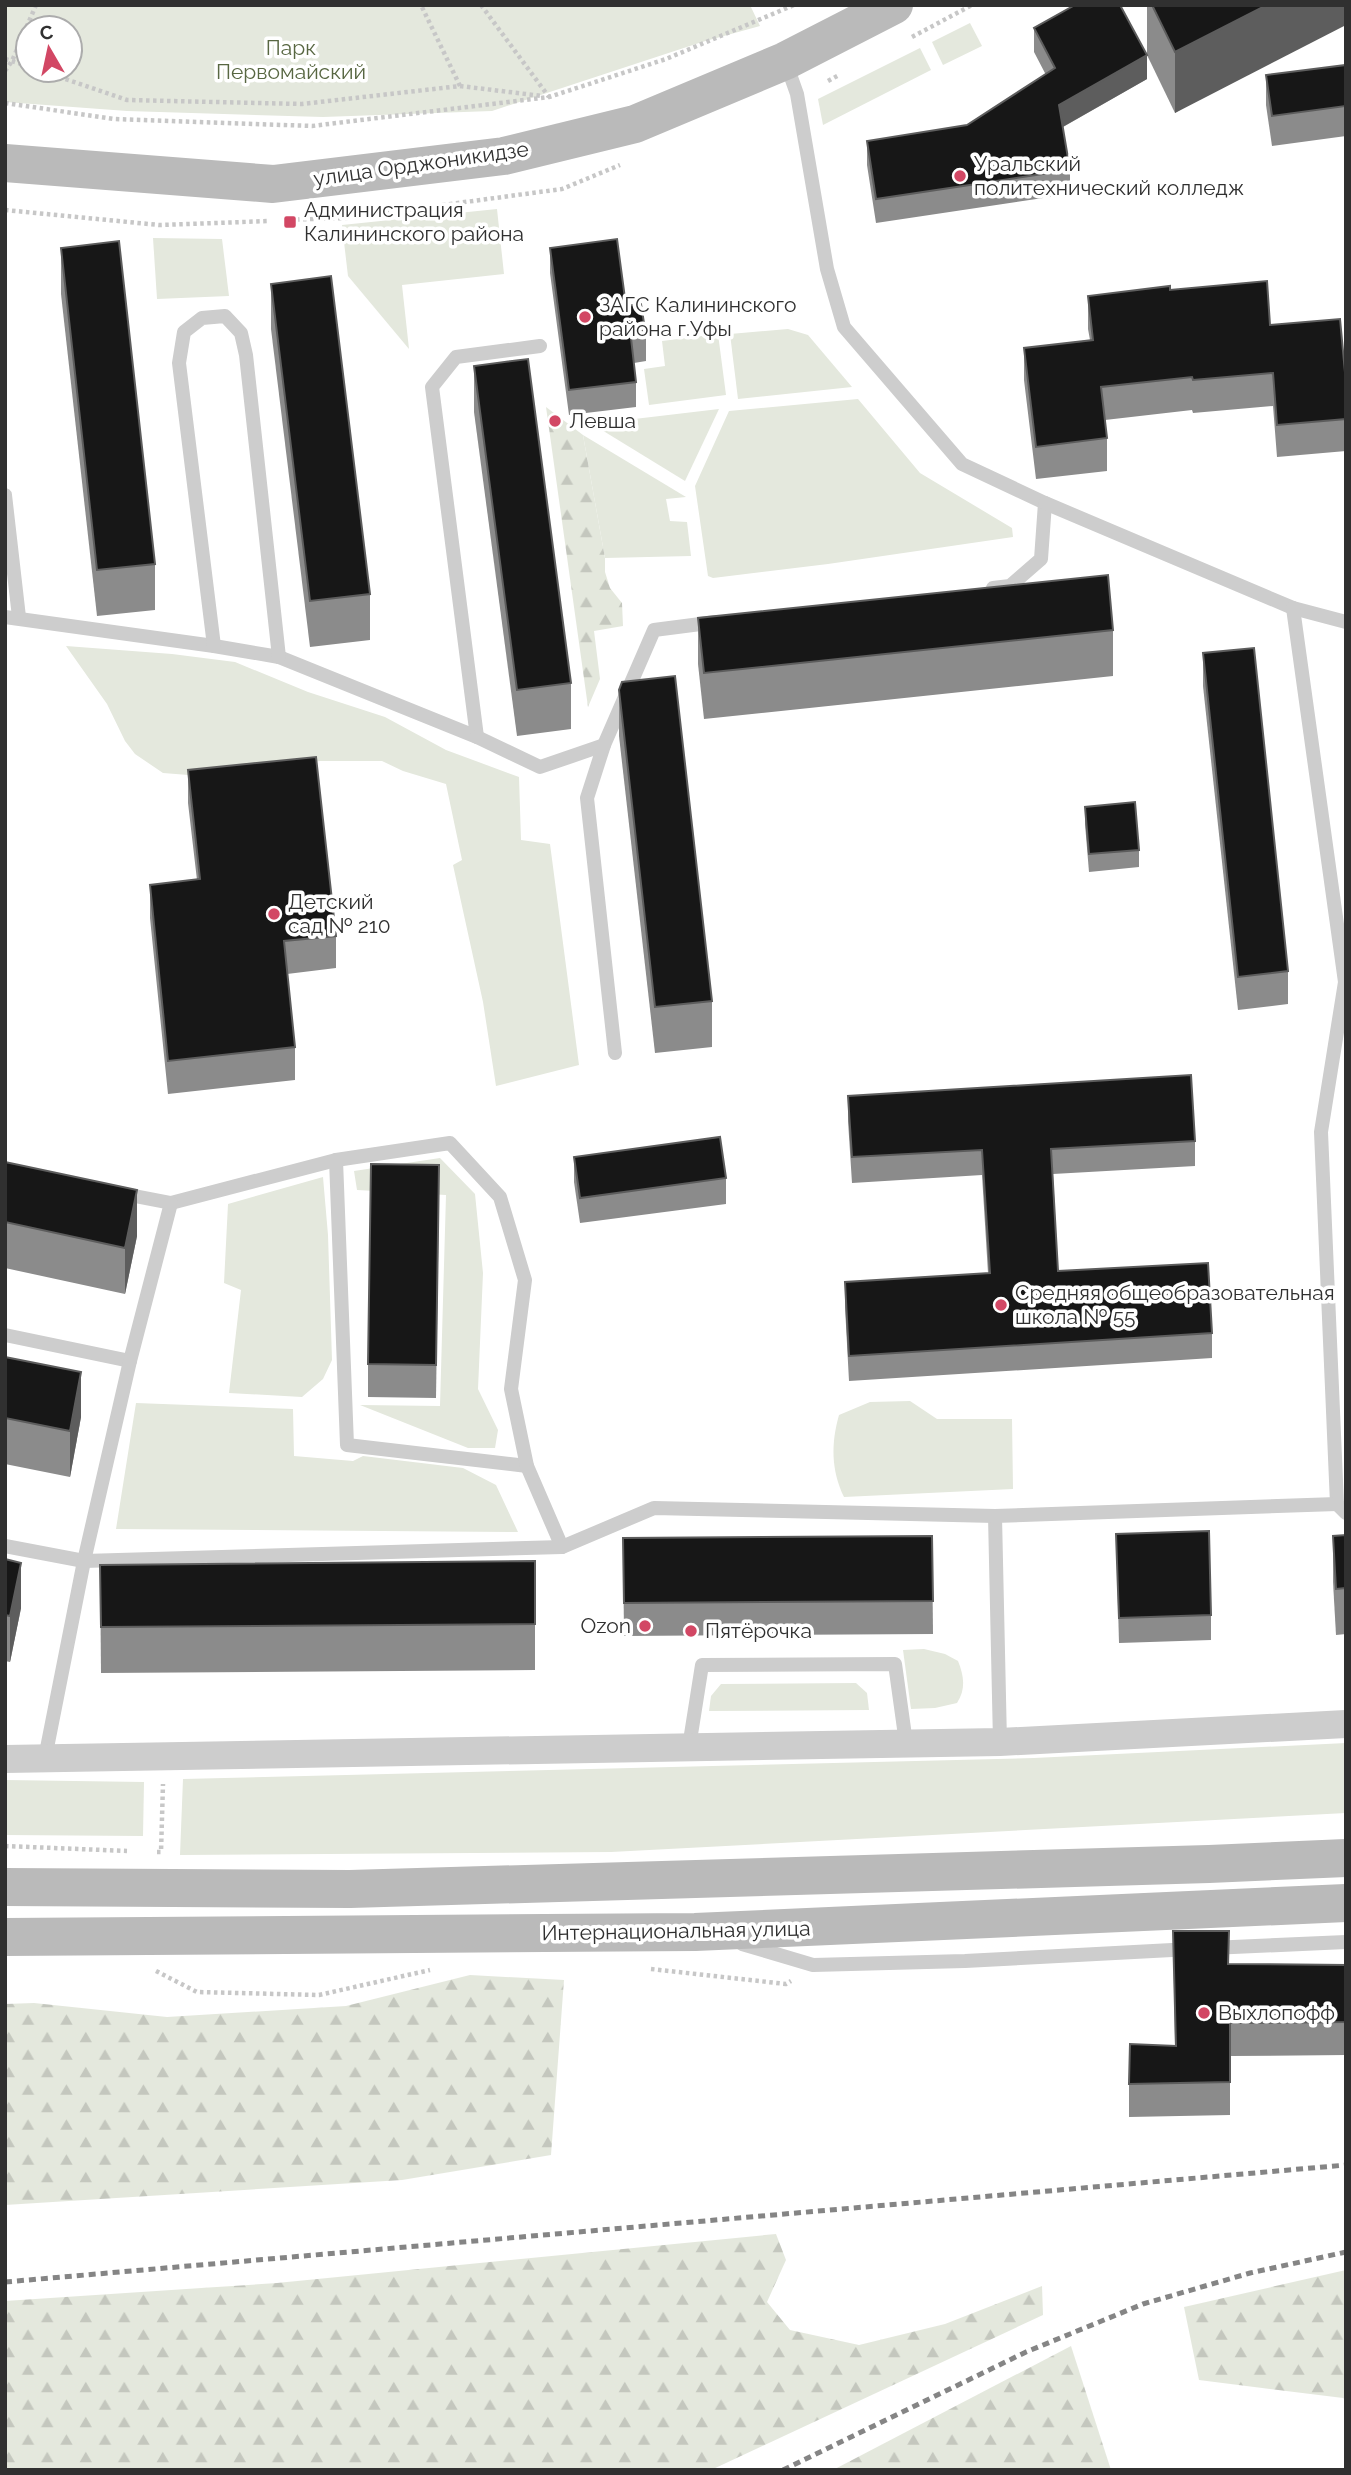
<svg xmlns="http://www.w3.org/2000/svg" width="1351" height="2475" viewBox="0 0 1351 2475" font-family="Raleway,sans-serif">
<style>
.green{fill:#e4e8dd;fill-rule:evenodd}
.forest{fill:url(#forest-firs)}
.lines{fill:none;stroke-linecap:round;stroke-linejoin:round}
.path{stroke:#c7c7c7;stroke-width:4.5;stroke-dasharray:3.5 3.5;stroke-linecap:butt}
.lane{stroke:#cdcdcd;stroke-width:14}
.street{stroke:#cdcdcd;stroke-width:28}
.secondary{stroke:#bababa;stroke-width:38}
.rail{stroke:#858585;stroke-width:5;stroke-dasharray:7 5;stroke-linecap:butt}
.wall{fill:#8b8b8b}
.shaded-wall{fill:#5d5d5d}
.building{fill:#171717;stroke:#5d5d5d;stroke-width:2}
.poi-dot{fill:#d24764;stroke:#fff;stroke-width:2.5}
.labels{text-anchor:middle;stroke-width:7;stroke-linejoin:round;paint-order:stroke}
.park-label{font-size:21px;fill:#586742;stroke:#fff}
.street-label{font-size:21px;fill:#303030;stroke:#fff}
.poi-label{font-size:21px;fill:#303030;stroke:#fff;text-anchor:start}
</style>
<defs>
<pattern id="forest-firs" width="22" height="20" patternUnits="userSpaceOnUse" patternTransform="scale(1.75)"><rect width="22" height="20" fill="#e4e8dd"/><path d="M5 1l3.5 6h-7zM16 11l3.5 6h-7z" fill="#c4c7be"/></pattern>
</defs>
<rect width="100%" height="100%" fill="#fff"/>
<g class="green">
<path d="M5,5H750L760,26L702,42L492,111L323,117L127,111L5,102ZM28,28H70V70H28Z"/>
<polygon points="970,23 982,46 943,65 932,42"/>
<polygon points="920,48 931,70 823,125 818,99"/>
<polygon points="497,209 504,274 402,285 409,349 348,276 342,225"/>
<polygon points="153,238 222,239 229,296 157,299"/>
<polygon points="788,329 808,335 852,387 738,399 730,334"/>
<polygon points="718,334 726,395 649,405 644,369 665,366 662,341"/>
<polygon points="858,399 920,473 1012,528 1013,537 828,564 713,578 708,576 695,486 729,411"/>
<polygon points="719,409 685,481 592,424"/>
<polygon points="583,435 686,497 666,499 670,521 687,522 691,556 605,558"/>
<polygon points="66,646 172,654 235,662 308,692 385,717 446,750 519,777 521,840 550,844 579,1065 496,1086 483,1002 453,865 462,860 446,784 403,771 382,761 320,761 201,776 163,773 135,754 125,741 107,704"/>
<polygon points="440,1158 475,1194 483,1273 478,1389 498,1430 495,1448 468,1448 360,1405 440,1406 446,1195 357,1190 354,1171"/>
<polygon points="323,1177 328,1235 332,1360 323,1379 302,1397 229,1393 241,1290 224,1283 228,1204"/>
<path d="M910,1401L937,1419H1012L1013,1489L844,1497C831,1470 831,1443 839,1415L870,1402Z"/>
<polygon points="136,1403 293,1409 294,1456 353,1461 363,1456 463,1468 496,1485 518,1532 116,1529"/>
<path d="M924,1649L945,1654L958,1661C964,1676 966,1689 957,1703L935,1708L911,1709L903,1650Z"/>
<polygon points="856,1683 867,1693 869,1710 709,1711 711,1696 721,1684"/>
<polygon points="1346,1743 1346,1813 611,1852 180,1855 183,1779 1034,1758"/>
<polygon points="5,1780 144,1782 143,1836 5,1835"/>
</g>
<g class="forest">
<polygon points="546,407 583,435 605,558 605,572 610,588 622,603 623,626 594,631 600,679 588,707"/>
<polygon points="470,1975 564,1980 551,2155 402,2180 5,2205 5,2004 34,2003 167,2017 346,2006"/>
<polygon points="776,2234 786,2260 767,2302 790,2330 859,2345 945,2324 1042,2286 1043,2315 711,2470 5,2470 5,2301 277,2283"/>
<polygon points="1346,2270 1346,2400 1343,2398 1199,2380 1184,2307"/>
<polygon points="1071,2346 1111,2470 833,2470"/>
</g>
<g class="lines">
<g class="path">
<polyline points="481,5 549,97"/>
<polyline points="912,37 972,5"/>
<polyline points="5,59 28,66"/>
<polyline points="39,70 127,100 302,104 460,86 421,5"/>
<polyline points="5,71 12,61 36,5"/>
<polyline points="828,81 839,75"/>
<polyline points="460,86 542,96"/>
<polyline points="5,103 114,119 312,126 549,97 666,59 794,5"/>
<polyline points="5,210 159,225 270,221"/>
<polyline points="282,220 346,218 562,189 620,165"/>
<polyline points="5,1846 127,1851"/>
<polyline points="157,1852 161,1852 163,1784"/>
<polyline points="651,1969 786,1984 791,1981"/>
<polyline points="156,1971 197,1992 319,1995 430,1970"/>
</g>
<g class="lane">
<polyline points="786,63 797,94 827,269 844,327 962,464 1045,503 1041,559 1010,586 993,588"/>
<polyline points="5,495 19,617"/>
<polyline points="1045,503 1293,608 1346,622"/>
<polyline points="1293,608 1345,982 1321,1132 1337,1504 1346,1513"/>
<polyline points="5,617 214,646 279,657 477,737 432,387 456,357 540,346"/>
<polyline points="214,646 179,363 184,332 202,318 225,316 241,333 246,355 279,657"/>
<polyline points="477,737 540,767 604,745"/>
<polyline points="615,1053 587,798 604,745 654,630 716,622"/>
<polyline points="336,1160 347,1445 527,1466"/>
<polyline points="119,1193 171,1203 336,1160 450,1143 500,1197 525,1280 511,1389 527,1466 562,1547"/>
<polyline points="5,1335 130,1361"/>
<polyline points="995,1516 1000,1742"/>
<polyline points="5,1546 84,1561 562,1547 654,1508 995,1516 1337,1504"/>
<polyline points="689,1747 702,1665 895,1664 906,1743"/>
<polyline points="45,1758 84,1561 130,1361 171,1203"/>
<polyline points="742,1944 813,1965 965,1961 1191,1949"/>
<polyline points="1211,1948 1346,1942"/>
</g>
<polyline class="street" points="5,1759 1000,1742 1346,1724"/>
<g class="secondary">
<polyline points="5,163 273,184 504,156 635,124 785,61 894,5"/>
<polyline points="5,1887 350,1889 1209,1864 1346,1858"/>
<polyline points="5,1937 695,1932 1346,1903"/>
</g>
<g class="rail">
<polyline points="5,2282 1346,2165"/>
<polyline points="783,2470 1026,2352 1143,2304 1250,2273 1346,2252"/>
</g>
</g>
<g class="wall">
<polygon points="1147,5 1346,5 1175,113 1147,55"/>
<polygon points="1034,28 1147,79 1063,127 1070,170 1070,194 876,223 867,165 867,141 967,125 1046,75 1034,52"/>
<polygon points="1346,65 1346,136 1272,146 1266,105 1266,75"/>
<polygon points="61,248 155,564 155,610 97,616 61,294"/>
<polygon points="550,248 646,336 646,361 634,363 636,382 636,407 569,415 550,273"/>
<polygon points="271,284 370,594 370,640 310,647 271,329"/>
<polygon points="1170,290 1270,325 1346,383 1346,451 1277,457 1273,406 1193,413 1192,410 1105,420 1107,438 1107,471 1036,479 1024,380 1024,348 1090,340 1088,329 1088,296"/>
<polygon points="474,366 571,683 571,729 517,736 474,412"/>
<polygon points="698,618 1113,630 1113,676 704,719 698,664"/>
<polygon points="1203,653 1288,971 1288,1004 1238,1010 1203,686"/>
<polygon points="619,690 712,1001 712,1047 655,1053 619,736"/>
<polygon points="188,770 336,936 336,968 287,974 295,1047 295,1080 168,1094 150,918 150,885 197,880 188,803"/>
<polygon points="1085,807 1139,850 1139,867 1089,872 1085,824"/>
<polygon points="848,1096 1195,1141 1195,1166 1053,1174 1058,1271 1212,1333 1212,1358 849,1381 845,1307 845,1282 988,1273 982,1175 852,1183 848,1121"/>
<polygon points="574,1157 726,1178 726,1204 580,1223 574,1182"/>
<polygon points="5,1162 137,1236 125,1294 5,1268"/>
<polygon points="439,1198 436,1398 368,1397 368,1364"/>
<polygon points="5,1357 81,1417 70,1477 5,1464"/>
<polygon points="1116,1534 1211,1615 1211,1640 1119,1643"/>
<polygon points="1346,1535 1346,1634 1336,1635 1333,1582 1333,1536"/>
<polygon points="932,1536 933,1634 624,1636 623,1538"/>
<polygon points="5,1559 21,1608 10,1662 5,1661"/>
<polygon points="535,1561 535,1670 101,1673 100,1565"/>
<polygon points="1173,1931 1229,1964 1346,1965 1346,2055 1230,2056 1230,2115 1129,2117 1129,2084 1175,2046"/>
</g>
<g class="shaded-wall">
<polygon points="1267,5 1346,5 1346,25 1175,113 1175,52"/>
<polygon points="1147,55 1147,79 1059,129 1059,105"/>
<polygon points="137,1190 137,1236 125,1294 125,1248"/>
<polygon points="81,1372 81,1417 70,1477 70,1431"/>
<polygon points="21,1563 21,1608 10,1662 10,1616"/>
</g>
<g class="building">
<polygon points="1075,5 1120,5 1147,55 1059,105 1070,170 876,199 867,141 967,125 1055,68 1034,28"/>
<polygon points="1152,5 1267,5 1175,52"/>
<polygon points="1346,65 1346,106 1272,116 1266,75"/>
<polygon points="617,239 626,306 641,304 646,336 631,338 636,382 569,390 550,248"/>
<polygon points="119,241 155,564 97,570 61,248"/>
<polygon points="331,276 370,594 310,601 271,284"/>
<polygon points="1267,281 1270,325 1340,319 1346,383 1346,419 1277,425 1273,373 1193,380 1192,377 1101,387 1107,438 1036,447 1024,348 1093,340 1088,296 1170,286 1170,290"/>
<polygon points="528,359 571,683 517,690 474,366"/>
<polygon points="1108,575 1113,630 704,673 698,618"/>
<polygon points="1254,648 1288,971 1238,977 1203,653"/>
<polygon points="675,676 712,1001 655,1007 619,690 622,682"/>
<polygon points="316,757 336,936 284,941 295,1047 168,1061 150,885 200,879 188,770"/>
<polygon points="1135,802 1139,850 1089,854 1085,807"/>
<polygon points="1191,1075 1195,1141 1051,1149 1058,1271 1208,1263 1212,1333 849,1356 845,1282 990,1273 982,1150 852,1157 848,1096"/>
<polygon points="720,1137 726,1178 580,1198 574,1157"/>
<polygon points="5,1162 137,1190 125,1248 5,1222"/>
<polygon points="371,1164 439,1165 436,1365 368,1364"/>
<polygon points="5,1357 81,1372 70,1431 5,1418"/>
<polygon points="1209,1531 1211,1615 1119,1618 1116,1534"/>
<polygon points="1346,1535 1346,1588 1336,1589 1333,1536"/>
<polygon points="932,1536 933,1601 624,1603 623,1538"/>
<polygon points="5,1559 21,1563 10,1616 5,1615"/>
<polygon points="535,1561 535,1624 101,1627 100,1565"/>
<polygon points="1173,1931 1229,1931 1228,1964 1346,1965 1346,2022 1230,2023 1230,2082 1129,2084 1130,2044 1176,2046"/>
</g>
<g class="poi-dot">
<circle cx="960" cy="176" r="7"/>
<rect x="283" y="215" width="14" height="14" rx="3.5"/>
<circle cx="585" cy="317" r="7"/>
<circle cx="555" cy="421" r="7"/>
<circle cx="274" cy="914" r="7"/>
<circle cx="1001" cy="1305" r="7"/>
<circle cx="645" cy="1626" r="7"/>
<circle cx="691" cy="1631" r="7"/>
<circle cx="1204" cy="2013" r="7"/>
</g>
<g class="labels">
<g class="park-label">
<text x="291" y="55">Парк<tspan x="291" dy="24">Первомайский</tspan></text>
</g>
<g class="street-label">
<text transform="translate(421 164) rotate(-8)" y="7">улица Орджоникидзе</text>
<text transform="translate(676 1931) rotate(-1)" y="7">Интернациональная улица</text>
</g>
<g class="poi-label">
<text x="974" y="171">Уральский<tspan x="974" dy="24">политехнический колледж</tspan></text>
<text x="304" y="217">Администрация<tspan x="304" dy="24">Калининского района</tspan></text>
<text x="599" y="312">ЗАГС Калининского<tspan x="599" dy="24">района г.Уфы</tspan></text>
<text x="569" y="428">Левша</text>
<text x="288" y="909">Детский<tspan x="288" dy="24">сад № 210</tspan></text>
<text x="1015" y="1300">Средняя общеобразовательная<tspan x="1015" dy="24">школа № 55</tspan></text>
<text x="631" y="1633" text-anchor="end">Ozon</text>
<text x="705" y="1638">Пятёрочка</text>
<text x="1218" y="2020">Выхлопофф</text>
</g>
</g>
<rect width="1351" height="2475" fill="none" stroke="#303030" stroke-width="14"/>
<g transform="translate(49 49) rotate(351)"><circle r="33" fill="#ffffff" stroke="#acacac" stroke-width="2"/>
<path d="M0-5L12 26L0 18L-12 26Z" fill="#d24764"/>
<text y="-10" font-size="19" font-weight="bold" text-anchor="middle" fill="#303030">С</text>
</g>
</svg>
